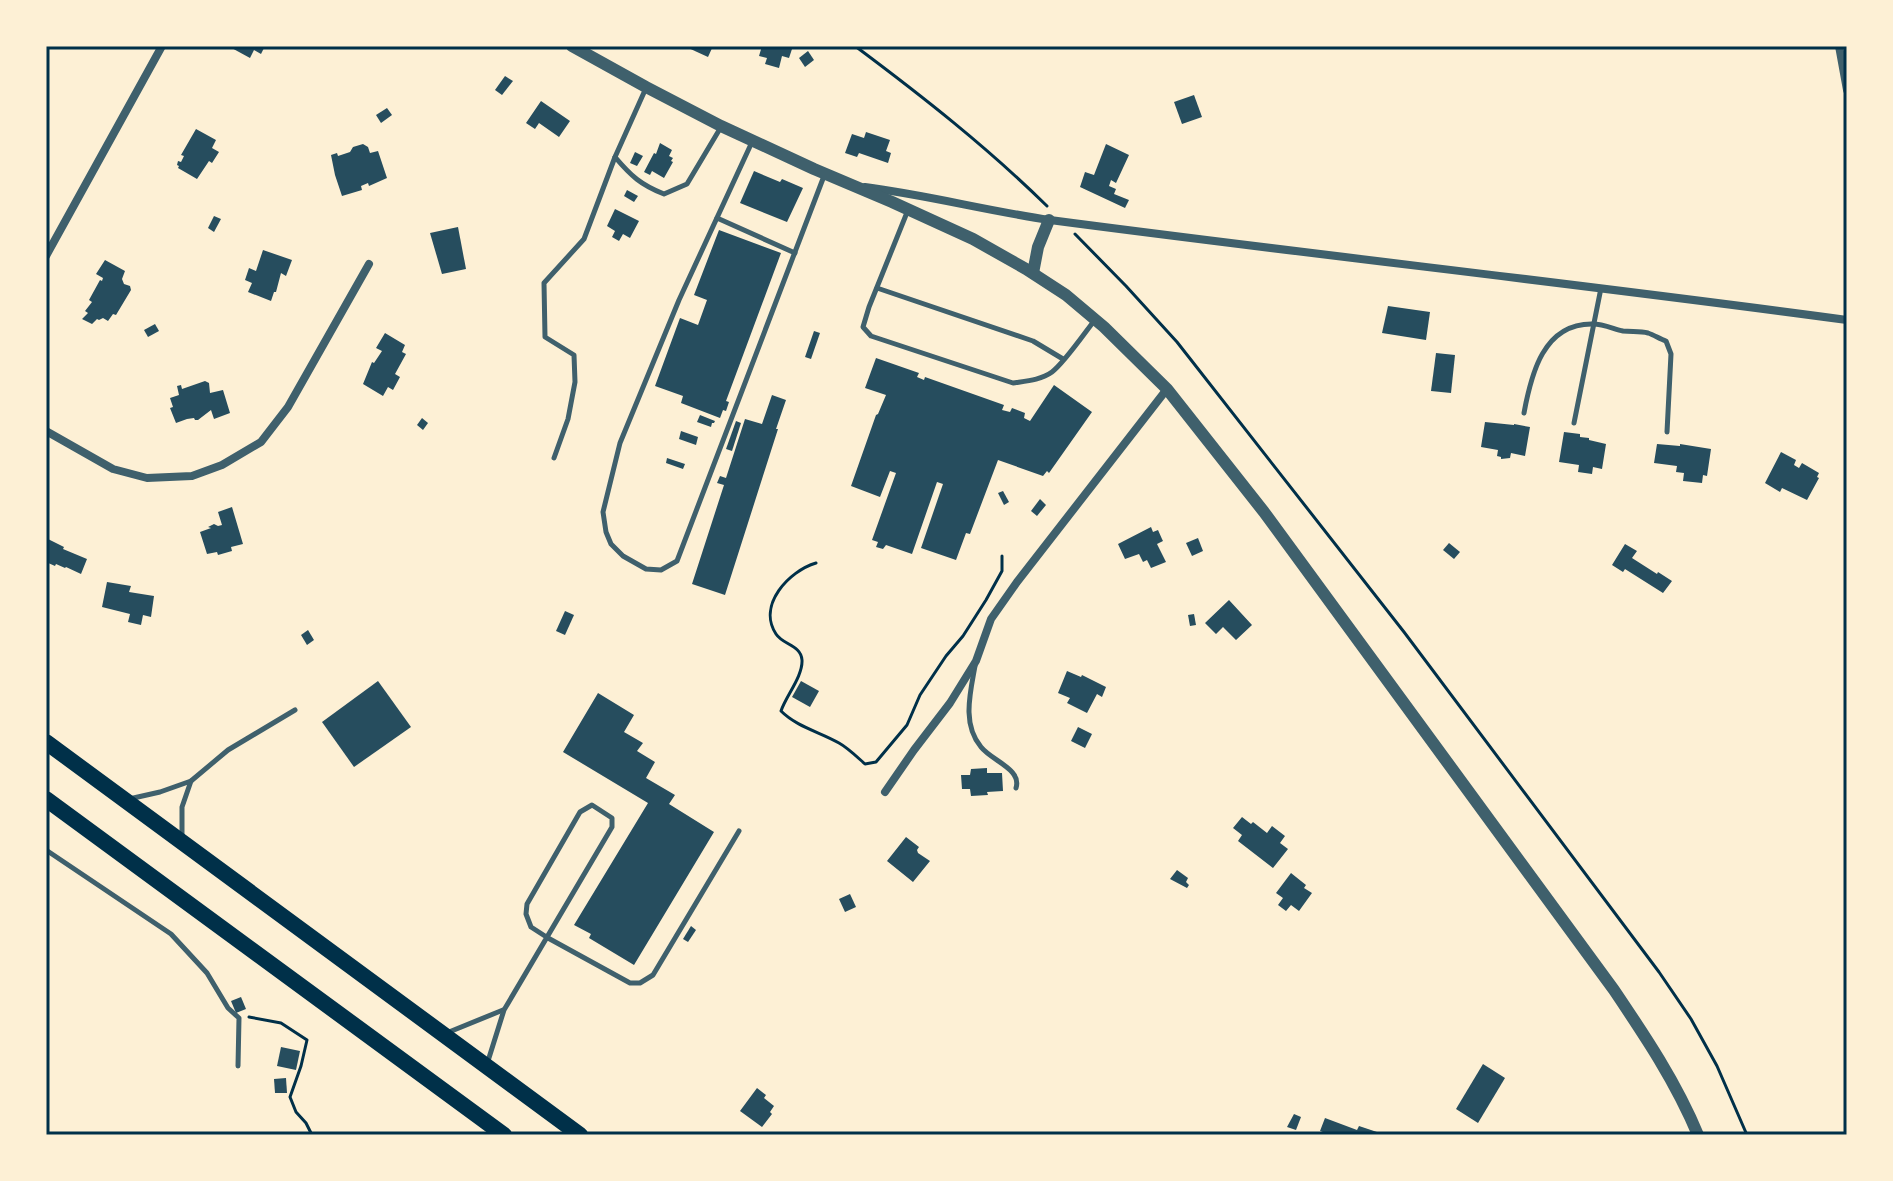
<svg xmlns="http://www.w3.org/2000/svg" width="1893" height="1181" viewBox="0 0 1893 1181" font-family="Georgia,serif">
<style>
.building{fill:#264d5e}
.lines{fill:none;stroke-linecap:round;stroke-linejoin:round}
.path{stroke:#003049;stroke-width:3}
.service{stroke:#3f606c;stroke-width:5}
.minor{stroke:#3f606c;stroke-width:8}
.tertiary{stroke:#3f606c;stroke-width:12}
.trunk{stroke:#003049;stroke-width:16}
.neatline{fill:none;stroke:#003049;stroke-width:3}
</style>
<rect width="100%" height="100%" fill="#fdf0d5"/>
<g class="building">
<polygon points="228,46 265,46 261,54 254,50 250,58"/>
<polygon points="684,46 713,46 708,57"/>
<polygon points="762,46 784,46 792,49 789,58 782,56 779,68 765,64 767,58 759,56"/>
<polygon points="808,51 814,60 805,67 799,58"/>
<polygon points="505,76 513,81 502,95 495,90"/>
<polygon points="1194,95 1202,117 1182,124 1174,102"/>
<polygon points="541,101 570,121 559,137 539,123 535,129 526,123"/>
<polygon points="387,108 392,115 381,123 376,115"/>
<polygon points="196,129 216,140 212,148 219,152 212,163 209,161 197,179 178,168 179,166 177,165 178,161 181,162 184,156 181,155"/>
<polygon points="866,132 890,140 886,151 891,153 888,163 859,153 857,157 845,153 852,134 864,138"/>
<polygon points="660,143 672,150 669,156 673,158 671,161 673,162 664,178 652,171 650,175 644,172 654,153 656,154"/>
<polygon points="363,144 368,147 370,153 378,151 387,178 369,186 368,183 361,186 362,190 342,196 335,175 331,155 337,153 338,156 350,152 353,147"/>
<polygon points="1106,144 1129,155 1116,183 1111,180 1109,186 1116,189 1114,194 1129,200 1125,208 1080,187 1085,172 1094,175"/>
<polygon points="635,152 643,156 637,166 630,163"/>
<polygon points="754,171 780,182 782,179 803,188 787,222 740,203"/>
<polygon points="627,190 638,196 634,202 624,196"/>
<polygon points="615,209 639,221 630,238 623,234 619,241 612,237 615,231 607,226"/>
<polygon points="214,216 221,219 214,232 208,228"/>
<polygon points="458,227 466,269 442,274 430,233"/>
<polygon points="719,230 781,253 726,401 729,402 726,411 723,410 720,418 681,403 683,396 655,386 680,318 698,325 707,300 694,295"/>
<polygon points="263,250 292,260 286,276 281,273 276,292 274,292 271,301 248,292 252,283 245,280 249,268 256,271"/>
<polygon points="105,260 125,271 122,279 124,284 130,286 131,290 116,315 113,314 108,321 103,318 99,320 97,319 92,324 82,319 88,313 85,311 92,302 89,300 100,280 102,281 103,278 96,274"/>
<polygon points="1388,306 1430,312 1426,340 1382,333"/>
<polygon points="155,324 159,331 148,337 144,330"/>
<polygon points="814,331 820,333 811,359 805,357"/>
<polygon points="385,333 405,345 402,352 406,354 395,374 400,377 393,390 388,387 383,396 363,384 372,362 374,363 382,351 376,348"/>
<polygon points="1436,353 1455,355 1451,393 1431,391"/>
<polygon points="876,358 919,373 917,377 924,380 925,377 1004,405 1002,410 1010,412 1012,408 1025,413 1024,418 1030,421 1054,385 1092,412 1049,473 1047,471 1043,476 998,460 970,534 966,533 956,560 921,548 943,484 937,482 912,554 886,545 883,549 876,547 878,542 872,540 896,473 890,471 880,497 851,486 876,415 878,414 886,395 865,388"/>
<polygon points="205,381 209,383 210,393 223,390 230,413 214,419 211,410 198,420 195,420 194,418 187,419 176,423 170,408 173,407 170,398 179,395 177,386 181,385 182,389"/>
<polygon points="772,395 786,400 776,429 778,429 725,595 692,584 724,485 717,483 720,476 726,478 745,419 762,424"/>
<polygon points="700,415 715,421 714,423 712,423 711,427 697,422"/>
<polygon points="422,418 428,423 423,430 417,425"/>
<polygon points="736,421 741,423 732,451 726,449"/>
<polygon points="1485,422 1514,425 1514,424 1530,427 1525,456 1511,453 1510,458 1501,459 1501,457 1497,456 1498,450 1481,447"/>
<polygon points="681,431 698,437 696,445 679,439"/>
<polygon points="1564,432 1580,434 1580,437 1589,438 1589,440 1606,444 1602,469 1593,467 1592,474 1578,472 1579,465 1559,462"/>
<polygon points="1657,444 1680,446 1680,444 1711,449 1707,476 1703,475 1702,483 1683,481 1684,473 1676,472 1677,466 1654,463"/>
<polygon points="1781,452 1796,460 1794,465 1799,468 1802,463 1819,473 1817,477 1819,478 1807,500 1782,488 1780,492 1765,483"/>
<polygon points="667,458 685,464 683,469 666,463"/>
<polygon points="1003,491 1009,502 1004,505 998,493"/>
<polygon points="1040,499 1046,505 1037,516 1031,511"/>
<polygon points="232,507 243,544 231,547 232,551 218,555 217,552 207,554 200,532 211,528 208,527 214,524 218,526 222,525 218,512"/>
<polygon points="1151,527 1153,532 1158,530 1162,539 1163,541 1157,544 1166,562 1151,568 1147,560 1143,562 1139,554 1125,559 1118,544"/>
<polygon points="46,538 64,547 63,549 87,559 81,574 66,567 65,568 56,564 55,566 46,562"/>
<polygon points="1198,538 1203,551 1192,556 1186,543"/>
<polygon points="1449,543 1460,552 1454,559 1443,550"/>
<polygon points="1625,544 1637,551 1632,558 1657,574 1658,572 1672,581 1663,593 1625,569 1623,572 1612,565"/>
<polygon points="107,582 131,586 129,592 154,596 151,617 143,615 141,625 128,622 130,614 102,607"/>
<polygon points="1229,600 1252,625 1236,640 1223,627 1216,634 1205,623"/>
<polygon points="565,611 574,615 565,635 556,631"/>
<polygon points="1194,614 1196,625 1190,626 1188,615"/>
<polygon points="308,630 314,640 307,645 301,635"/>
<polygon points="1067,671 1081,677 1082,675 1106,687 1102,697 1097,694 1087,713 1067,703 1070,698 1058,693"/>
<polygon points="378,681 411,727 354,767 322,722"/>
<polygon points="801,681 819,691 810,707 792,697"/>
<polygon points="598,693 634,715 624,732 643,743 637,751 655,762 646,778 675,795 669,804 714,832 634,965 589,938 591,934 574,925 648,803 563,752"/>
<polygon points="1078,727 1092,734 1085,748 1071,741"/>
<polygon points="987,768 987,773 1002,773 1003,791 987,792 988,795 971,796 970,789 962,789 961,775 970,775 971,769"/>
<polygon points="1242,817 1251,824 1253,822 1267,833 1272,826 1285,836 1280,843 1288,849 1273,868 1238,841 1242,835 1233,828"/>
<polygon points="906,837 919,847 917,850 918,853 930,861 913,882 887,861"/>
<polygon points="1177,870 1188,878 1186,882 1189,885 1187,888 1170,879"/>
<polygon points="1291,873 1306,885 1304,888 1312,893 1299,911 1291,905 1286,911 1278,905 1283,898 1276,893"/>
<polygon points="850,894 856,907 845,912 839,899"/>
<polygon points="691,926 696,930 688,942 683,939"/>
<polygon points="241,997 246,1009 236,1013 231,1001"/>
<polygon points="281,1047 300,1051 296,1070 277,1066"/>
<polygon points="1483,1064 1505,1078 1478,1123 1456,1109"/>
<polygon points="286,1078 287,1093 275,1093 274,1079"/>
<polygon points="757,1088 766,1095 764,1098 774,1106 770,1112 772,1114 762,1127 740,1111"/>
<polygon points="1294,1114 1301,1117 1296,1130 1287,1127"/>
<polygon points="1325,1118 1357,1130 1359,1126 1377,1132 1376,1135 1331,1135 1320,1131"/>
</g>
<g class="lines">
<g class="path">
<path d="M855,46C922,96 987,147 1047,206"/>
<polyline points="1075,234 1126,286 1177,342 1404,632 1659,972 1691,1019 1717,1066 1747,1135"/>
<path d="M816,563C789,571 757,605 776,634C783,645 801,645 802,660C803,676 786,696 781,711C797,727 820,732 839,743C848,748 856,756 865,764L876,762L907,725L920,695L946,656L963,636L986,600L1002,571V556"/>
<polyline points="249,1017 281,1023 307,1040 301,1066 290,1097 296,1112 306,1123 312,1135"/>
</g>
<g class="service">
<polyline points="752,142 679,300 620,443 603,512 606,532 611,544 623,556 646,569 661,570 677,561 824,176"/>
<path d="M615,157C631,176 641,185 664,194L687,184L721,127"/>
<path d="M908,210L869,307L863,327L871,336L1013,383C1026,381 1041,380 1052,372C1064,363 1084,334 1094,321"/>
<polyline points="717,218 795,253"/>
<polyline points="877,288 1033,341 1063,359"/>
<path d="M1524,413C1531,375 1543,323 1593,324C1603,324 1614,329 1623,331C1632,332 1640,331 1648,333C1654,335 1660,339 1666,341L1671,354L1667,432"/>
<polyline points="1574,423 1601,288"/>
<polyline points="554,458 568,419 575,382 574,355 545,337 544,283 584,239 615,157 646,88"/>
<path d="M975,666C970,694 962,724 981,747C992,761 1022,769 1016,788"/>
<polyline points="191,781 228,750 295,710"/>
<polyline points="129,799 160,792 191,781 182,807 182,838"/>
<polyline points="46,850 171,934 207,973 228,1008 239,1018 238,1066"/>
<polyline points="449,1032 503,1010"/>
<polyline points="488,1061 504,1010 612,827 612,818 592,805 580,812 527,904 526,914 531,927 548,938 630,983 640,983 653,975 739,831"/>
</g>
<g class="minor">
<polyline points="1839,46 1847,90"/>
<path d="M865,187C927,195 988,211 1050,220C1315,255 1581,284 1847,320"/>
<polyline points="46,256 162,46"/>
<polyline points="46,431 113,469 147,478 192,476 222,465 261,442 288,407 369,264"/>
<polyline points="885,792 914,750 950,703 976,661 991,619 1017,582 1167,389"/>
</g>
<g class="tertiary">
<path d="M572,46L646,87L721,126L814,169L892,202L973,239L1026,269L1066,295L1104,327L1167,389L1264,512L1614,990C1645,1036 1676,1082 1698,1135"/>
<polyline points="1033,273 1038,247 1049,220"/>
</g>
<g class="trunk">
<polyline points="46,742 580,1135"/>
<polyline points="46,799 504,1135"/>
</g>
</g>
<rect width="1893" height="1181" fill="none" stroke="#fdf0d5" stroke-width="96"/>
<rect x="48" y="48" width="1797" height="1085" class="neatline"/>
</svg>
